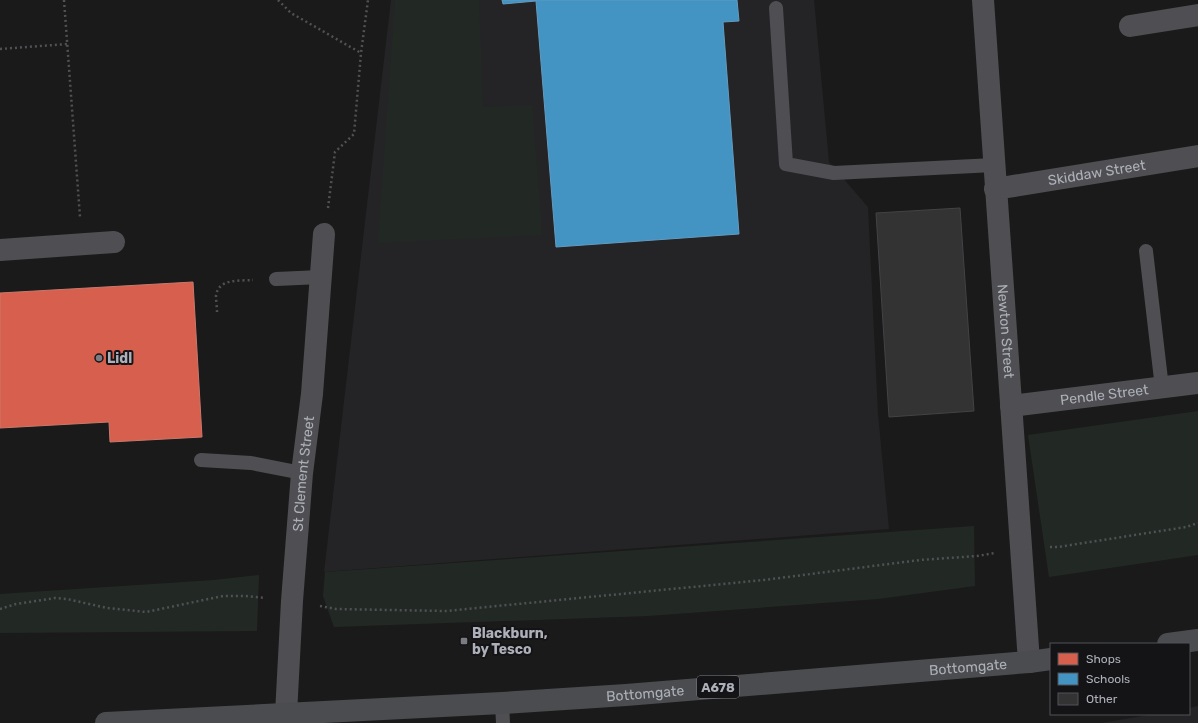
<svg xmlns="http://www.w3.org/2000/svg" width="1198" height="723" viewBox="0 0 1198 723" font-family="Rubik,sans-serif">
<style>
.built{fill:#242426}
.green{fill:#222924}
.shops{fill:#d6604d;stroke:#ca786d}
.schools{fill:#4393c3;stroke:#639cc0}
.building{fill:#333334;stroke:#434346}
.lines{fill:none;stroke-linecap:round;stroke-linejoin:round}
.path{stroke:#505154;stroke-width:2.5;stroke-dasharray:2 3;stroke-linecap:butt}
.lane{stroke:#4f4f53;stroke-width:14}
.street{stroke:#4f4f53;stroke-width:22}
.highway{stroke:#4b4c4f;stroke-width:22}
.poi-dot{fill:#7a7c81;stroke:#141416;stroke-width:1.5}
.labels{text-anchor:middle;stroke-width:4;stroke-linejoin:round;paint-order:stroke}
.shield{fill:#141416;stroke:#7f8188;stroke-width:1}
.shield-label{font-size:13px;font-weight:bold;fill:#adb0b9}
.street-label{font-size:14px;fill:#adb0b9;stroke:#141416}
.poi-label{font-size:14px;font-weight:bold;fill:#adb0b9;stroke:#141416;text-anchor:start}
</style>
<rect width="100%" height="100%" fill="#1a1a1a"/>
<g class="built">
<polygon points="391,0 814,0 829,162 868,207 878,414 889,529 324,572"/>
<polygon points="1198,706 1198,723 1101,723 1154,714 1189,714 1189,708"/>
</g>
<g class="green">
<polygon points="395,0 479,0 483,107 532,105 542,235 378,243"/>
<polygon points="1198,411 1198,555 1049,577 1028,435"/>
<polygon points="974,526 975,586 878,599 648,616 334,627 323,596 325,572"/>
<polygon points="259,575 257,631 0,633 0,594 214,580"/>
</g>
<polygon class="shops" points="193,282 202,437 110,442 109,422 0,428 0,293"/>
<polygon class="schools" points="502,0 737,0 739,21 723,22 739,234 556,247 536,1 503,4"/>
<polygon class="building" points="960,208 974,411 889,417 876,213"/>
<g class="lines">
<g class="path">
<polyline points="64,0 80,217"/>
<polyline points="278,0 291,13 361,53"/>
<polyline points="0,49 67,44"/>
<polyline points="328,208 335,152 354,134 361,53 368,0"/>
<path d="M217,312C217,307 216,301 216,296C218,278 240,281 253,280"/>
<polyline points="1050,547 1058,547 1186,527 1198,523"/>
<polyline points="320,606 336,609 446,611 764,580 920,560 977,556 995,553"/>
<polyline points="0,609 16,604 55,598 67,599 107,608 146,612 223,596 245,596 265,598"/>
</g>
<g class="lane">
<polyline points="776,8 786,164 834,173 994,165"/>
<polyline points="1146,251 1162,388"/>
<polyline points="276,279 321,277"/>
<polyline points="201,460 251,463 302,473"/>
<polyline points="502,703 503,723"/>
</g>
<g class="street">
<path id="s1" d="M983,0C997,221 1015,441 1029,662"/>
<polyline points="1130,26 1198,15"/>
<path id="s2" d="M995,189L1198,156"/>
<polyline points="0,250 114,242"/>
<path id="s3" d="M1011,406L1198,383"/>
<path id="s4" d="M286,714L292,601L302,473L312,394L324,234"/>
</g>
<g class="highway">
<polyline points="1168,644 1198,640"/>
<path id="s5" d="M106,723L502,703L626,695L1029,662L1051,659"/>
</g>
</g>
<g class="poi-dot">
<circle cx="99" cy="358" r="4"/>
<rect x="460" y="637" width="8" height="8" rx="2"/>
</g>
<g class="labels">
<rect class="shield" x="697" y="676" width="42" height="22" rx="3"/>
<g class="shield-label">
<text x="718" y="692">A678</text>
</g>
<g class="street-label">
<text dy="5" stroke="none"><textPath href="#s2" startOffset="103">Skiddaw Street</textPath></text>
<text dy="5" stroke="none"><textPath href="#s1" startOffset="332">Newton Street</textPath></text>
<text dy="5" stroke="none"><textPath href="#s3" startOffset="94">Pendle Street</textPath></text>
<text dy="5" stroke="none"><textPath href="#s4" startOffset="241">St Clement Street</textPath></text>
<text dy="5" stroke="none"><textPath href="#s5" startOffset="864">Bottomgate</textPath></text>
<text dy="5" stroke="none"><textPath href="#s5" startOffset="540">Bottomgate</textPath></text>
</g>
<g class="poi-label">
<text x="107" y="363">Lidl</text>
<text x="472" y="638">Blackburn,<tspan x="472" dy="16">by Tesco</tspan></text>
</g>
</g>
<rect x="1050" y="643" width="140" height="72" fill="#141416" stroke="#515257"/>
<rect x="1058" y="653" width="20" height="12" fill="#d6604d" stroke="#515257"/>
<text x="1086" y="663" font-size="12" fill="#adb0b9">Shops</text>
<rect x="1058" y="673" width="20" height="12" fill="#4393c3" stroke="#515257"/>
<text x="1086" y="683" font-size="12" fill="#adb0b9">Schools</text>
<rect x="1058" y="693" width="20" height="12" fill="#333334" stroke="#515257"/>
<text x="1086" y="703" font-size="12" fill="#adb0b9">Other</text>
</svg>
